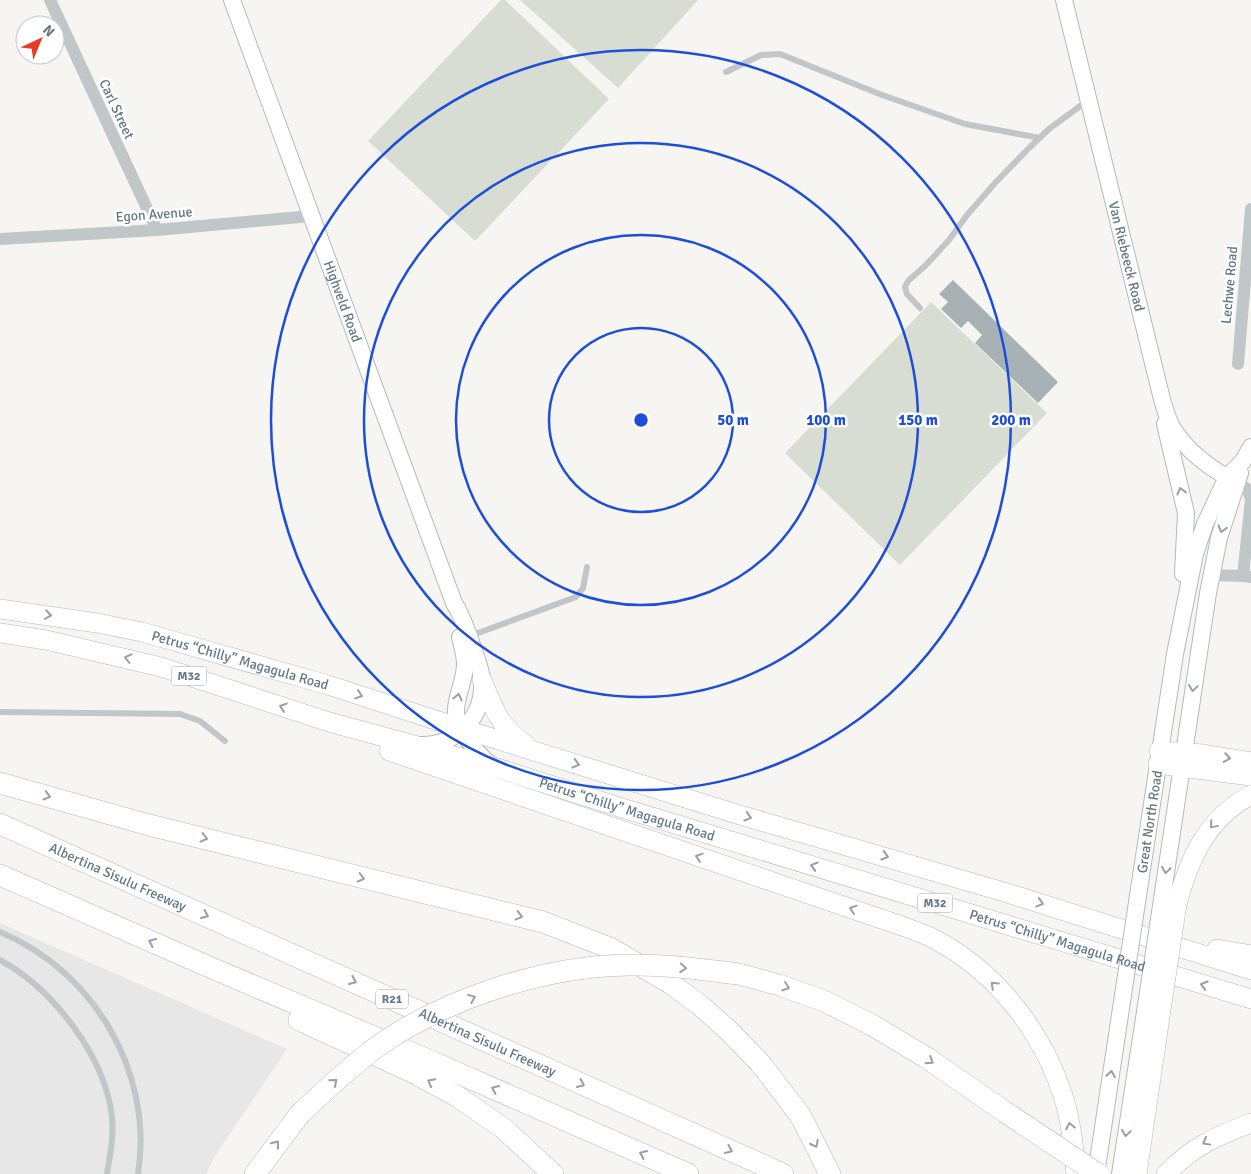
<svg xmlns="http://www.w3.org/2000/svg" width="1251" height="1174" viewBox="0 0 1251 1174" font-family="Signika,sans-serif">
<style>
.built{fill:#e6e7e6}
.green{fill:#d8ddd3}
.building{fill:#a8b2b5}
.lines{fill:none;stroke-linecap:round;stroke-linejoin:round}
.secondary-casing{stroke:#b3babd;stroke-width:18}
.primary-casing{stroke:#b4b9bc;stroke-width:20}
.highway-casing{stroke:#b4b8ba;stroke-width:22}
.lane{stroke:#c1c6c8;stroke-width:6}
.street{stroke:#c1c6c8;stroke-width:12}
.secondary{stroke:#fff;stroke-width:16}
.primary{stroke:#fff;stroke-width:19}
.highway{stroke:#fff;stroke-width:21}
.secondary-bridge-casing{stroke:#b3babd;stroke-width:18;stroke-linecap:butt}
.primary-bridge-casing{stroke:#b4b9bc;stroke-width:20;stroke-linecap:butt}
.highway-bridge-casing{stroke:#b4b8ba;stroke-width:22;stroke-linecap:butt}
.secondary-bridge{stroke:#fff;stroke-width:16}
.primary-bridge{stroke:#fff;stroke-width:19}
.highway-bridge{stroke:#fff;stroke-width:21}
.oneway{stroke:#93a1a8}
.ring{fill:none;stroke:#1d4ed8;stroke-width:2.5}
.labels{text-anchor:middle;stroke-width:5;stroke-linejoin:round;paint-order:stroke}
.shield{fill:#fff;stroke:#93a1a8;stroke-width:1}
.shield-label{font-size:12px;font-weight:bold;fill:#657983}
.street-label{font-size:14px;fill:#657983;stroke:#fff}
.centre{fill:#1d4ed8;stroke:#fff;stroke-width:2.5}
.ring-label{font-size:15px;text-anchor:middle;font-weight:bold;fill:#1d4ed8;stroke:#fff;stroke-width:5;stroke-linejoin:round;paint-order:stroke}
</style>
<rect width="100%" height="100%" fill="#f6f5f2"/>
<polygon class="built" points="0,923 287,1049 215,1156 206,1174 0,1174"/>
<g class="green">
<polygon points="501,0 505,0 609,99 475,241 368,141"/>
<polygon points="520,0 698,0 618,88"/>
<polygon points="931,302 1047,413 900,565 785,453"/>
</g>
<polygon class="building" points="953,280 1058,382 1038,403 975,343 982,335 968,321 961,328 941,309 948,302 939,294"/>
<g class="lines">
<defs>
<g id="secondary">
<path id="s1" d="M232,0L454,603C462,615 466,628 471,642C475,655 482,669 482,682C484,718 455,746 420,745"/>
<path id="s2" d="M1064,0L1155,371C1160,389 1163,410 1172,427C1186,451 1213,471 1237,482"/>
<polyline points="1165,424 1186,513 1183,574"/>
<path d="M460,637C462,646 465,655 465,664C465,679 457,694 456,709C455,728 478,755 492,766"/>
<path id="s3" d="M1139,889L1175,654L1195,554L1205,524L1227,477L1243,461L1251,447"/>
<polyline points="1162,899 1208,593 1219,538 1240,473"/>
<polyline points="1096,1174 1123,995"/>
<polyline points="1120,1174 1147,999"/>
</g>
<g id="primary">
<path id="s4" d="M0,609L97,623L142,632L328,685L463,729L740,815L1004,892L1251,970"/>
<path id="s5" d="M0,633L46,640L161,667L329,722L494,767L619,807L1251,999"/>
<path d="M482,680C493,707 500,728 525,744"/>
<path d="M389,751L905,927C915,931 925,934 934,939C998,972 1047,1037 1066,1106C1072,1128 1074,1151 1076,1174"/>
<polyline points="1159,751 1203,754 1251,762"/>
<polyline points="1158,764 1251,776"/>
<path d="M1177,904C1189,859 1207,818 1251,795"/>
<polyline points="1217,949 1251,955"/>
<polyline points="1137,1174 1162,1003"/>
<path d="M1166,1174C1194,1146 1214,1137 1251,1123"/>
</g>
<g id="highway">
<polyline points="0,783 149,825 543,922 610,948 670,983 701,1006 728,1030 760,1063 800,1115 830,1174"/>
<path id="s6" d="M0,824L783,1174"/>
<polyline points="0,875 207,966 426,1059 688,1174"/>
<polyline points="739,974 779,985 824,1001 872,1025 927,1058 1005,1112"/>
<polyline points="299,1020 412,1072 455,1095 503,1128 553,1174"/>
<polyline points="255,1174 299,1115"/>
</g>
</defs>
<use href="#secondary" class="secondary-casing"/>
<use href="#primary" class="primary-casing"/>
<use href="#highway" class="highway-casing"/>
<g class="lane">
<polyline points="726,72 761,55 780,54 882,95 965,124 1040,138"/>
<polyline points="920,308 907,294 905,287 908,281 926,265 949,240 967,215 995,183 1029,148 1049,129 1087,101"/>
<polyline points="470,636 576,597 583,588 587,567"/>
<polyline points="0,712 180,714 200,721 225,741"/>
<path d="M0,932C94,971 154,1073 138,1174"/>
<path d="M0,960C53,989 105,1056 112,1117C114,1136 110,1155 107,1174"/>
</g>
<g class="street">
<polyline points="50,0 157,230"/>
<polyline points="0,239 157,230 311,216"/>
<polyline points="1238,364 1251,209"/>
<polyline points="1237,482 1247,489 1251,499 1243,576"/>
<polyline points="1211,575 1243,576 1251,577"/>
</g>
<use href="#secondary" class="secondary"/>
<use href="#primary" class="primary"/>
<use href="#highway" class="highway"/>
<defs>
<g id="secondary-bridge">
<polyline points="1123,995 1139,889"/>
<polyline points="1147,999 1162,899"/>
</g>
<polyline id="primary-bridge" points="1162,1003 1177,904"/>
<g id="highway-bridge">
<polyline points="1005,1112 1098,1174"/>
<path d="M299,1115C322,1093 345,1072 370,1052C439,1000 543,966 629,965C666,964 703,970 739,974"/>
</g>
</defs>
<use href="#secondary-bridge" class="secondary-bridge-casing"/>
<use href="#primary-bridge" class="primary-bridge-casing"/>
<use href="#highway-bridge" class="highway-bridge-casing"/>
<use href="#secondary-bridge" class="secondary-bridge"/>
<use href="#primary-bridge" class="primary-bridge"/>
<use href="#highway-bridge" class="highway-bridge"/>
</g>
<defs><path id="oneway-chevron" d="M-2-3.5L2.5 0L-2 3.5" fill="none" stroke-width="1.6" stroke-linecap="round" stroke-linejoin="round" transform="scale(1.25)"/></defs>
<g class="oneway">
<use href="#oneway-chevron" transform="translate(1181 491) rotate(-104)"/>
<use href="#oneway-chevron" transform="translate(1222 529) rotate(107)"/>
<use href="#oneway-chevron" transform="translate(48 615) rotate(8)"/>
<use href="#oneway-chevron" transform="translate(128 658) rotate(-166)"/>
<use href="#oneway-chevron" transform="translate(1193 688) rotate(98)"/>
<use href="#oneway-chevron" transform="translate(359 695) rotate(18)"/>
<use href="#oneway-chevron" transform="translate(458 697) rotate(-77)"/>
<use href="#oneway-chevron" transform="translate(283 707) rotate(-162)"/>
<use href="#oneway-chevron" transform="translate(1227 758) rotate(9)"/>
<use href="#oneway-chevron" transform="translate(576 764) rotate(17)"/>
<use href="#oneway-chevron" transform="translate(47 796) rotate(16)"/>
<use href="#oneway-chevron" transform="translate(748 817) rotate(16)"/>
<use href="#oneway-chevron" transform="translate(1213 825) rotate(130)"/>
<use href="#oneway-chevron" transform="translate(204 838) rotate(14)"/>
<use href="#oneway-chevron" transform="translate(885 856) rotate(16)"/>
<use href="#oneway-chevron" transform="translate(699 857) rotate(-161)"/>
<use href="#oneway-chevron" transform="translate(814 866) rotate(-163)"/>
<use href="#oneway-chevron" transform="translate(1166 870) rotate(98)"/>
<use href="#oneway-chevron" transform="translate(361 878) rotate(14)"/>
<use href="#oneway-chevron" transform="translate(1040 903) rotate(17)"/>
<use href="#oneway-chevron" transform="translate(853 909) rotate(-161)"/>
<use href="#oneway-chevron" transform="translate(205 915) rotate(24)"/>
<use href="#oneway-chevron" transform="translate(519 916) rotate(15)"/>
<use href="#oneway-chevron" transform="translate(152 942) rotate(-156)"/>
<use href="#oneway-chevron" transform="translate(683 968) rotate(4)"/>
<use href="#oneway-chevron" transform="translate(353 981) rotate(24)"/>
<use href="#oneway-chevron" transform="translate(994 985) rotate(-136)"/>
<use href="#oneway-chevron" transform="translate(1204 985) rotate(-163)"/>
<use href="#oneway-chevron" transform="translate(786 987) rotate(19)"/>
<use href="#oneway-chevron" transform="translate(472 998) rotate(-22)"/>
<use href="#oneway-chevron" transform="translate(930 1061) rotate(33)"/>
<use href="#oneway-chevron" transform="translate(1111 1074) rotate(-81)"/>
<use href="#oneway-chevron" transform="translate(334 1082) rotate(-40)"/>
<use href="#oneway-chevron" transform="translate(431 1082) rotate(-152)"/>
<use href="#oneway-chevron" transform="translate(581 1084) rotate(24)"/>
<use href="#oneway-chevron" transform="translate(495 1089) rotate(-156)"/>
<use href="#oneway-chevron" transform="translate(1070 1126) rotate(-101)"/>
<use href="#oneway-chevron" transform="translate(1126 1133) rotate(98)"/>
<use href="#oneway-chevron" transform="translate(1206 1142) rotate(151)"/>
<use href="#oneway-chevron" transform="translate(276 1144) rotate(-52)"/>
<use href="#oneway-chevron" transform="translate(815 1144) rotate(63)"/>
<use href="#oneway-chevron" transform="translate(729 1150) rotate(24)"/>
<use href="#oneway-chevron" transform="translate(643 1154) rotate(-156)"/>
</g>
<g class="ring">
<circle cx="641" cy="420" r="92"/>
<circle cx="641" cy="420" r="185"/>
<circle cx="641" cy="420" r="277"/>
<circle cx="641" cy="420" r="370"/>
</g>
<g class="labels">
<g class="shield">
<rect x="171.5" y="666.5" width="35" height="19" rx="4"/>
<rect x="917.5" y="893.5" width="35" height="19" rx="4"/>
<rect x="376" y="989.5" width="32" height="19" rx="4"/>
</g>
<g class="shield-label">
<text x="189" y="680">M32</text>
<text x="935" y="907">M32</text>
<text x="392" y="1003">R21</text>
</g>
<g class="street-label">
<text transform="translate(117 109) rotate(65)" y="5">Carl Street</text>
<text transform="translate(154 214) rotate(-4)" y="5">Egon Avenue</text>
<text dy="5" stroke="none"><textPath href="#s2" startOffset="264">Van Riebeeck Road</textPath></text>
<text transform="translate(1229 285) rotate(-85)" y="5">Lechwe Road</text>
<text dy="5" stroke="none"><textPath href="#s1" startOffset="321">Highveld Road</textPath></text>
<text dy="5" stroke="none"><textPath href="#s4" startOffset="246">Petrus “Chilly” Magagula Road</textPath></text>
<text dy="5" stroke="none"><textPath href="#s5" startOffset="652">Petrus “Chilly” Magagula Road</textPath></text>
<text dy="5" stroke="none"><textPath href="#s3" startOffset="68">Great North Road</textPath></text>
<text dy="5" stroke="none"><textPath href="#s6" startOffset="129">Albertina Sisulu Freeway</textPath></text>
<text dy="5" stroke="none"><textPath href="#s5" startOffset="1102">Petrus “Chilly” Magagula Road</textPath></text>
<text dy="5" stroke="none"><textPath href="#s6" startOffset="534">Albertina Sisulu Freeway</textPath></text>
</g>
</g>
<circle cx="641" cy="420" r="8" class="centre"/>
<g class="ring-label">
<text x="733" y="425">50 m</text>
<text x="826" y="425">100 m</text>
<text x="918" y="425">150 m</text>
<text x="1011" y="425">200 m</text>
</g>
<g transform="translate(40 40) rotate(44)"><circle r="24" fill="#ffffff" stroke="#c1c9cd"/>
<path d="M0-4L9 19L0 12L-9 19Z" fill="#e33e25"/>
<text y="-8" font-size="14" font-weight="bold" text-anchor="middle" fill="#657983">N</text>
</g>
</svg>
